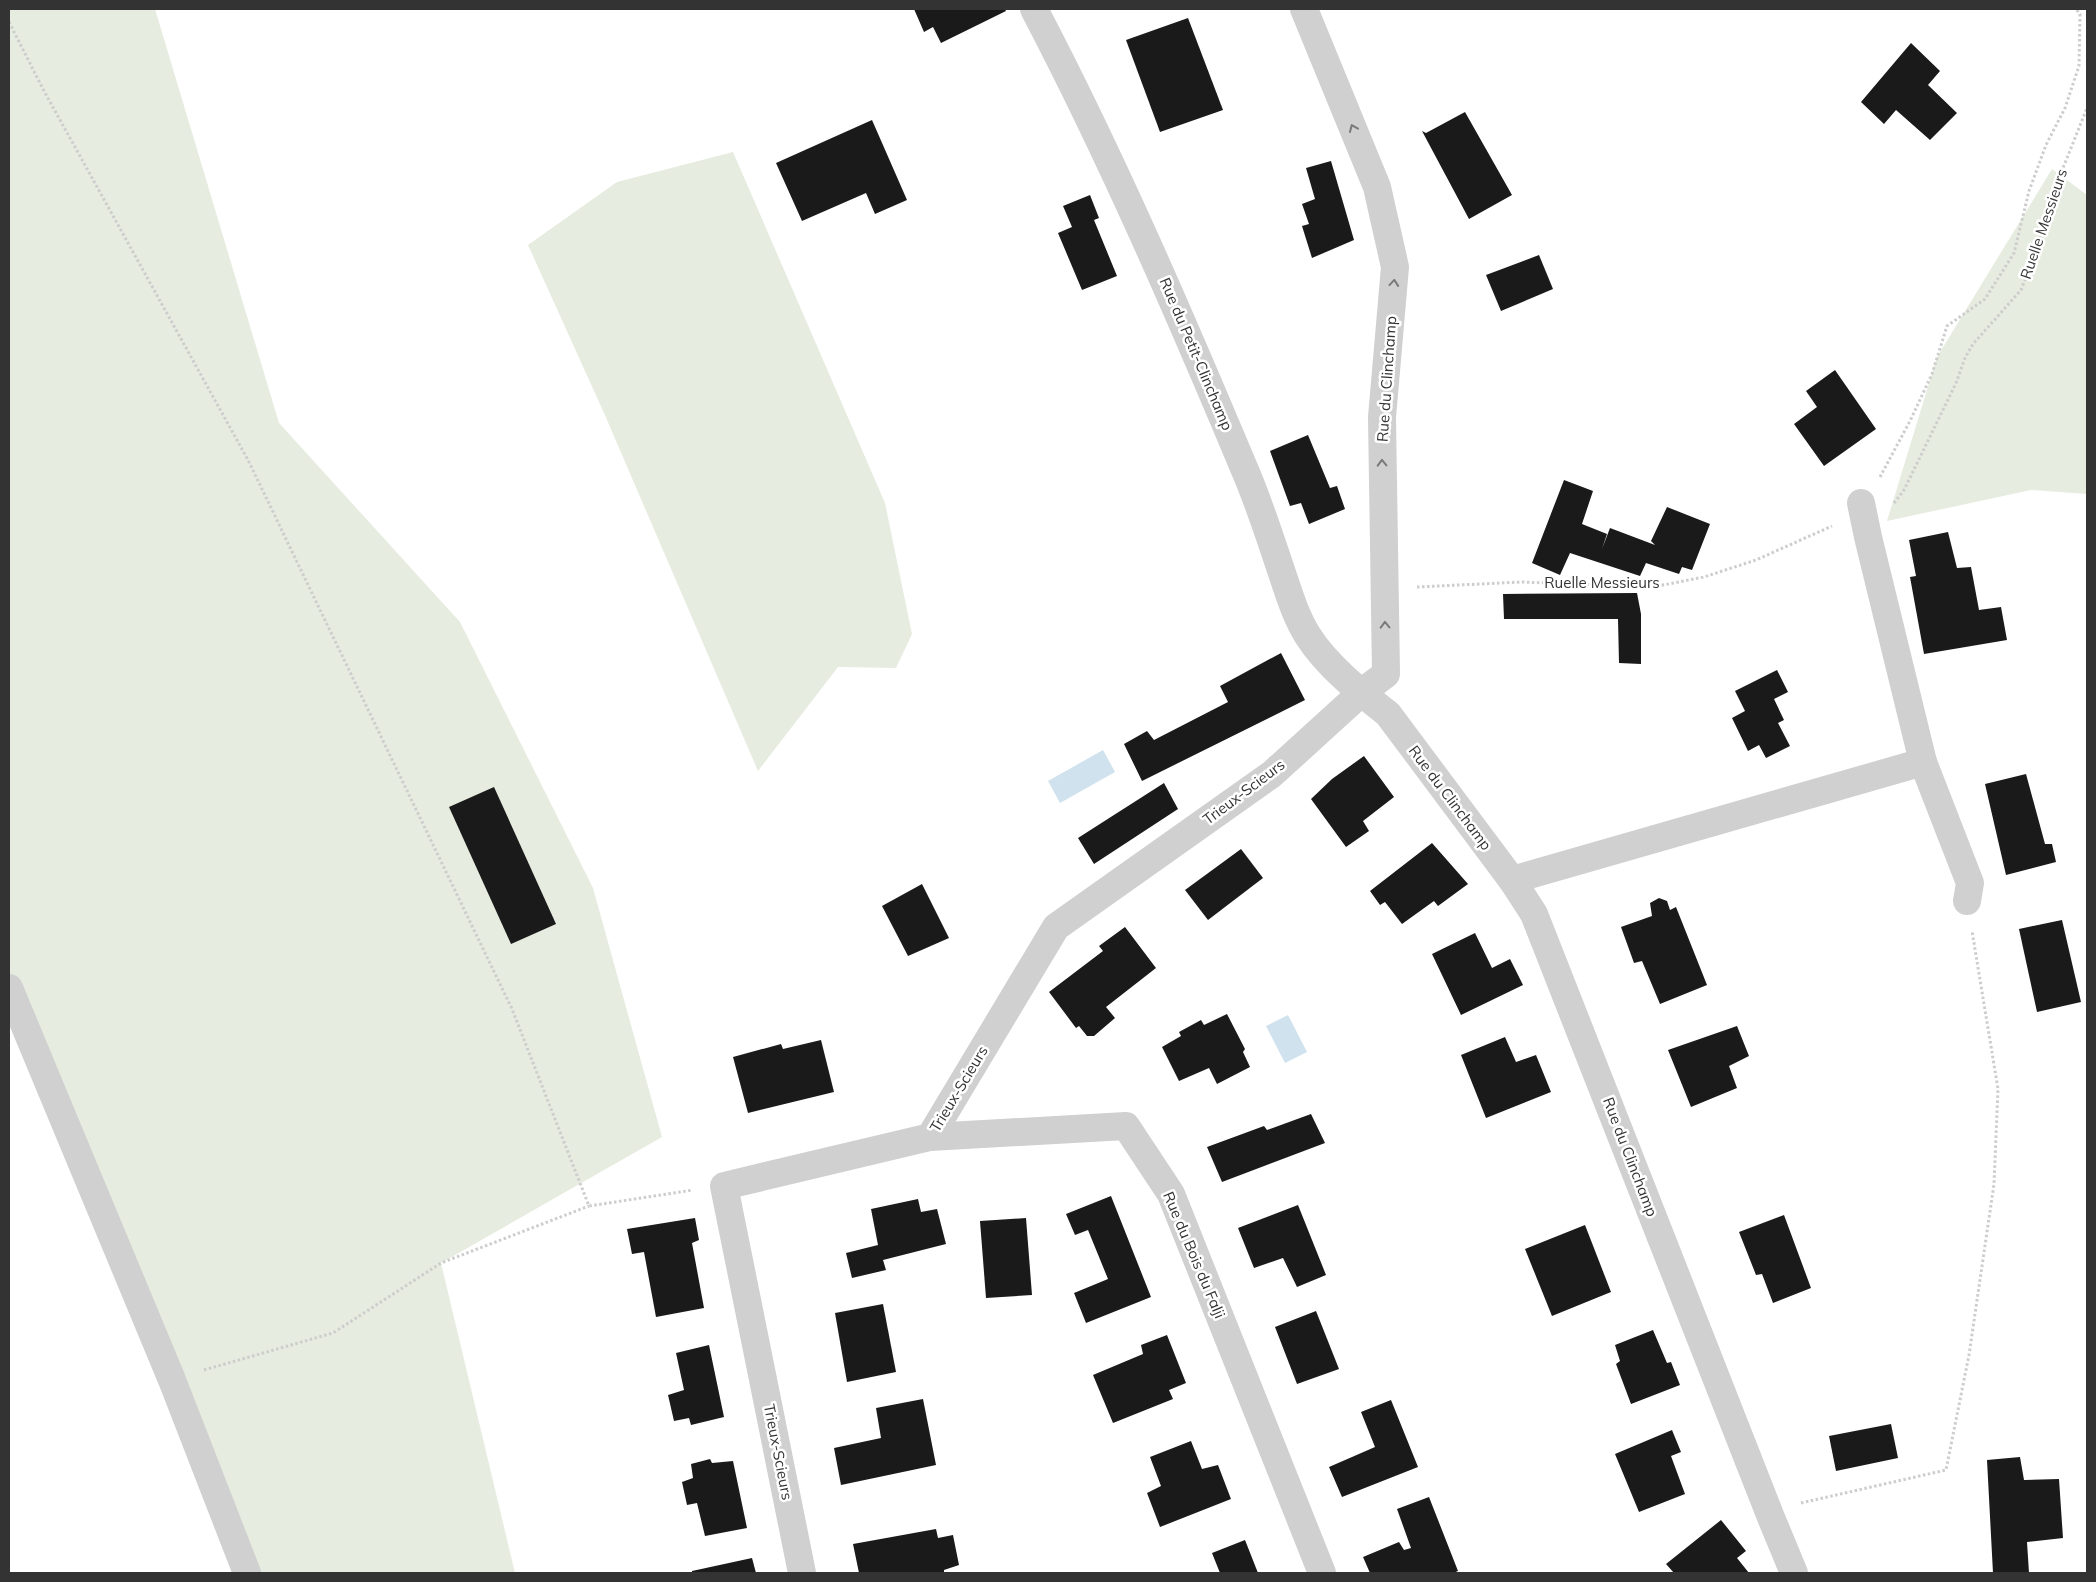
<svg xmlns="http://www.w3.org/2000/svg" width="2096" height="1582" viewBox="0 0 2096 1582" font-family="Mulish,sans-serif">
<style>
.green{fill:#e6ecdf}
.water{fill:#cfe2ee}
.building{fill:#1a1a1a}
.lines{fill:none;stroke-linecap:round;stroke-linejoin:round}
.path{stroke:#cdcdcd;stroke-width:3;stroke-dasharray:2.5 2.5;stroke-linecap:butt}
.minor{stroke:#d0d0d0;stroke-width:28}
.oneway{stroke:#7a7a7a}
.labels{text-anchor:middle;stroke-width:5;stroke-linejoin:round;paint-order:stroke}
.street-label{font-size:15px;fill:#333;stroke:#fff}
</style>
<rect width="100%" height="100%" fill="#fff"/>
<g class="green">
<polygon points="9,9 155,9 279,423 460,622 593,888 662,1137 441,1263 515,1573 239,1573 9,1010"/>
<polygon points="733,152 885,503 912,634 896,668 838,667 758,771 604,413 528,245 617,182"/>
<polygon points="2052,169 2087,195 2087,494 2031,490 1887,521 1937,357"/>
</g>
<g class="water">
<polygon points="1103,750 1115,772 1060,803 1048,781"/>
<polygon points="1288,1015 1307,1052 1285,1063 1266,1026"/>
</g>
<g class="building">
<polygon points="914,9 1005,9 1006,11 941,43 933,27 924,32"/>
<polygon points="1188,18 1223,110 1160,132 1126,40"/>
<polygon points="1911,43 1940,71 1928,85 1957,113 1930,140 1896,110 1884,124 1861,102"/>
<polygon points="1465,112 1512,195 1469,219 1422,131 1426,133"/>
<polygon points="872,120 907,200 875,214 866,193 802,221 776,163"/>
<polygon points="1331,161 1354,240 1312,258 1302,226 1309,224 1302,204 1315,199 1306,168"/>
<polygon points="1090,195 1099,218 1094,220 1117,276 1082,290 1058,233 1072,227 1063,206"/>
<polygon points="1539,255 1553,289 1501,311 1486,275"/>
<polygon points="1835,370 1876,429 1824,466 1794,424 1817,407 1806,391"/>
<polygon points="1308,435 1330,488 1337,486 1345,509 1309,524 1301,503 1290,506 1270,451"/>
<polygon points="1564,480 1593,491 1582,524 1607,534 1602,549 1610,528 1655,545 1651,541 1667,507 1710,524 1692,570 1682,567 1679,574 1646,563 1640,576 1570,553 1560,575 1532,563"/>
<polygon points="1948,532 1957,568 1971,567 1979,610 2001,607 2007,640 1924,654 1910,577 1916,576 1909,540"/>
<polygon points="1637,593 1641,614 1641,664 1619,663 1618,619 1504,619 1503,594"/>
<polygon points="1281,653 1305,700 1142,781 1124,744 1147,731 1154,740 1228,702 1220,686"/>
<polygon points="1777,670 1788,692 1774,699 1784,720 1778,723 1790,746 1766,758 1759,745 1748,751 1732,718 1745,711 1735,691"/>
<polygon points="1364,756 1394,797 1363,821 1369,831 1346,847 1311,799 1332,779"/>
<polygon points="2026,774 2045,844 2052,844 2056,862 2006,875 1985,784"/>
<polygon points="1164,783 1178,809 1094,864 1078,838"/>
<polygon points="494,787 556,924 511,944 449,807"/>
<polygon points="1432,843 1468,884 1438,906 1434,901 1402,924 1385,902 1380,905 1370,891"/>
<polygon points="1241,849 1263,878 1208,920 1185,890"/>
<polygon points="922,884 949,938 908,956 882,906"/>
<polygon points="1659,898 1667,901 1670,910 1676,907 1707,985 1660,1004 1642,961 1634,963 1621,927 1652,916 1650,903"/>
<polygon points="2062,920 2081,1002 2037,1012 2019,929"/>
<polygon points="1125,927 1156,968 1106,1007 1115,1018 1094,1036 1087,1036 1079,1026 1076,1028 1049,992 1103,951 1099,946"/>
<polygon points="1475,933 1492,968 1510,959 1523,985 1461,1015 1432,954"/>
<polygon points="1227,1014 1245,1049 1243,1052 1250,1067 1217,1084 1209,1068 1179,1081 1162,1047 1181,1036 1179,1032 1201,1020 1204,1025"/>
<polygon points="1737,1026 1749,1056 1729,1066 1737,1088 1691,1107 1668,1050"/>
<polygon points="1505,1037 1516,1062 1536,1055 1551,1092 1486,1118 1461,1055"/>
<polygon points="821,1040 834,1092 748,1113 733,1057 781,1044 783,1049"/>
<polygon points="1311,1114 1325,1143 1222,1182 1207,1147 1264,1126 1267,1130"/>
<polygon points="1111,1196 1151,1297 1086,1323 1074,1293 1108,1279 1088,1230 1075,1235 1066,1214"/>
<polygon points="918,1199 921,1212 937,1209 946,1244 883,1260 886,1270 852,1278 846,1253 878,1245 871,1209"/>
<polygon points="1298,1205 1326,1275 1297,1287 1283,1258 1254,1268 1238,1228"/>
<polygon points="1784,1215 1811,1288 1773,1303 1762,1274 1756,1275 1739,1232"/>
<polygon points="695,1218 699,1240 692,1243 704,1308 656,1317 644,1252 632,1254 627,1229"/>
<polygon points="1026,1218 1032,1295 986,1298 980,1221"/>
<polygon points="1585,1225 1611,1292 1552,1316 1525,1249"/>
<polygon points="883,1304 896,1372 847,1382 835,1313"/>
<polygon points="1316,1311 1339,1369 1297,1384 1275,1327"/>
<polygon points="1653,1330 1667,1363 1671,1362 1680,1385 1631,1404 1616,1364 1620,1361 1615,1345"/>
<polygon points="1167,1335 1186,1383 1169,1390 1173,1399 1113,1423 1093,1375 1143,1354 1141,1345"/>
<polygon points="709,1345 724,1417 691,1425 689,1418 674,1421 668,1395 684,1390 676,1353"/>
<polygon points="923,1399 936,1465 841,1485 834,1448 881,1438 876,1408"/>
<polygon points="1391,1400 1418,1467 1342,1497 1329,1467 1375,1447 1361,1412"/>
<polygon points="1891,1424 1898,1458 1836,1471 1829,1436"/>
<polygon points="1672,1430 1681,1452 1671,1456 1685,1494 1639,1512 1615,1454"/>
<polygon points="1191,1441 1202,1469 1218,1465 1231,1499 1160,1527 1147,1493 1161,1486 1150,1457"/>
<polygon points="2020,1457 2024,1480 2059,1479 2063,1538 2027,1542 2029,1573 1993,1573 1987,1460"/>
<polygon points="710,1459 712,1463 733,1461 747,1528 705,1536 697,1503 687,1505 682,1482 693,1478 691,1464"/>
<polygon points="1429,1497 1458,1571 1453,1573 1370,1573 1363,1557 1399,1542 1404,1550 1411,1548 1397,1509"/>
<polygon points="1721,1520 1746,1551 1737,1558 1749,1573 1674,1573 1666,1564"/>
<polygon points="936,1529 938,1538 953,1535 959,1565 944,1570 944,1573 859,1573 853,1544"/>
<polygon points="1245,1540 1258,1573 1220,1573 1212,1553"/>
<polygon points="752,1558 756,1573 692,1573 692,1571"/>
</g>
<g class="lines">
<g class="path">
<polyline points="9,22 44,91 248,460 512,1009 589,1206 693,1190"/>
<polyline points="1880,477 1910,421 1932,374 1947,326 1985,299 2014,253 2029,191 2046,145 2065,108 2079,66 2080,14 2076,9"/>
<polyline points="1894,503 1904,490 1956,383 1965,358 1973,344 2021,290 2033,259 2055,188 2087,108"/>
<polyline points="1417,587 1522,582 1653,587 1704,577 1756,560 1832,526"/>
<polyline points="204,1370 333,1333 441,1263 589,1206"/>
<polyline points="1801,1503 1946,1470 1969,1355 1994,1184 1998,1089 1972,931"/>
</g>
<g class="minor">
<path d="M1034,9C1112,158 1179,313 1244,468C1259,502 1270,538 1282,573C1289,594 1296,617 1308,636C1327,666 1360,692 1388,714L1512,880L1534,914L1770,1515L1794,1573"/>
<polyline points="1861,503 1868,537 1923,762 1970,883 1967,901"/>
<polyline points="1512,880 1923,762"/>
<polyline points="9,988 172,1380 247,1573"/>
<polyline points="930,1137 1126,1126 1171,1194 1322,1573"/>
<polyline points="802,1573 724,1186 930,1137 1056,927 1272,774 1361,693 1386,674 1382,417 1395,267 1377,187 1304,9"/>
</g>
</g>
<defs><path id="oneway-chevron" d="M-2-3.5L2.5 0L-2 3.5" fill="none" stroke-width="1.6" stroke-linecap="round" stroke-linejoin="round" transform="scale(1.25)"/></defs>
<g class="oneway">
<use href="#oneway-chevron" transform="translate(1353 128) rotate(-113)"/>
<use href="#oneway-chevron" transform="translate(1394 283) rotate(-85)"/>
<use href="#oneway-chevron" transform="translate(1382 463) rotate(-91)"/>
<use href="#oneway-chevron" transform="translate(1385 625) rotate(-91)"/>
</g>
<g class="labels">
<g class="street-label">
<text transform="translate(2044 224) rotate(-71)" y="5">Ruelle Messieurs</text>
<text transform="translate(1196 354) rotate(67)" y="5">Rue du Petit-Clinchamp</text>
<text transform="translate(1387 379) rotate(-86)" y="5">Rue du Clinchamp</text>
<text x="1602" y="588">Ruelle Messieurs</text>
<text transform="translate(1244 792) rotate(-37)" y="5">Trieux-Scieurs</text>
<text transform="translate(1450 798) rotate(53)" y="5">Rue du Clinchamp</text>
<text transform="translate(959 1089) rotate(-59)" y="5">Trieux-Scieurs</text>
<text transform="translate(1630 1157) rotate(69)" y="5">Rue du Clinchamp</text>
<text transform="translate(1194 1255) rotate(67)" y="5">Rue du Bois du Falji</text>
<text transform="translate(778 1452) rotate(79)" y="5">Trieux-Scieurs</text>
</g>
</g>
<rect width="2096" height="1582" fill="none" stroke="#333333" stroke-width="20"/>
</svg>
